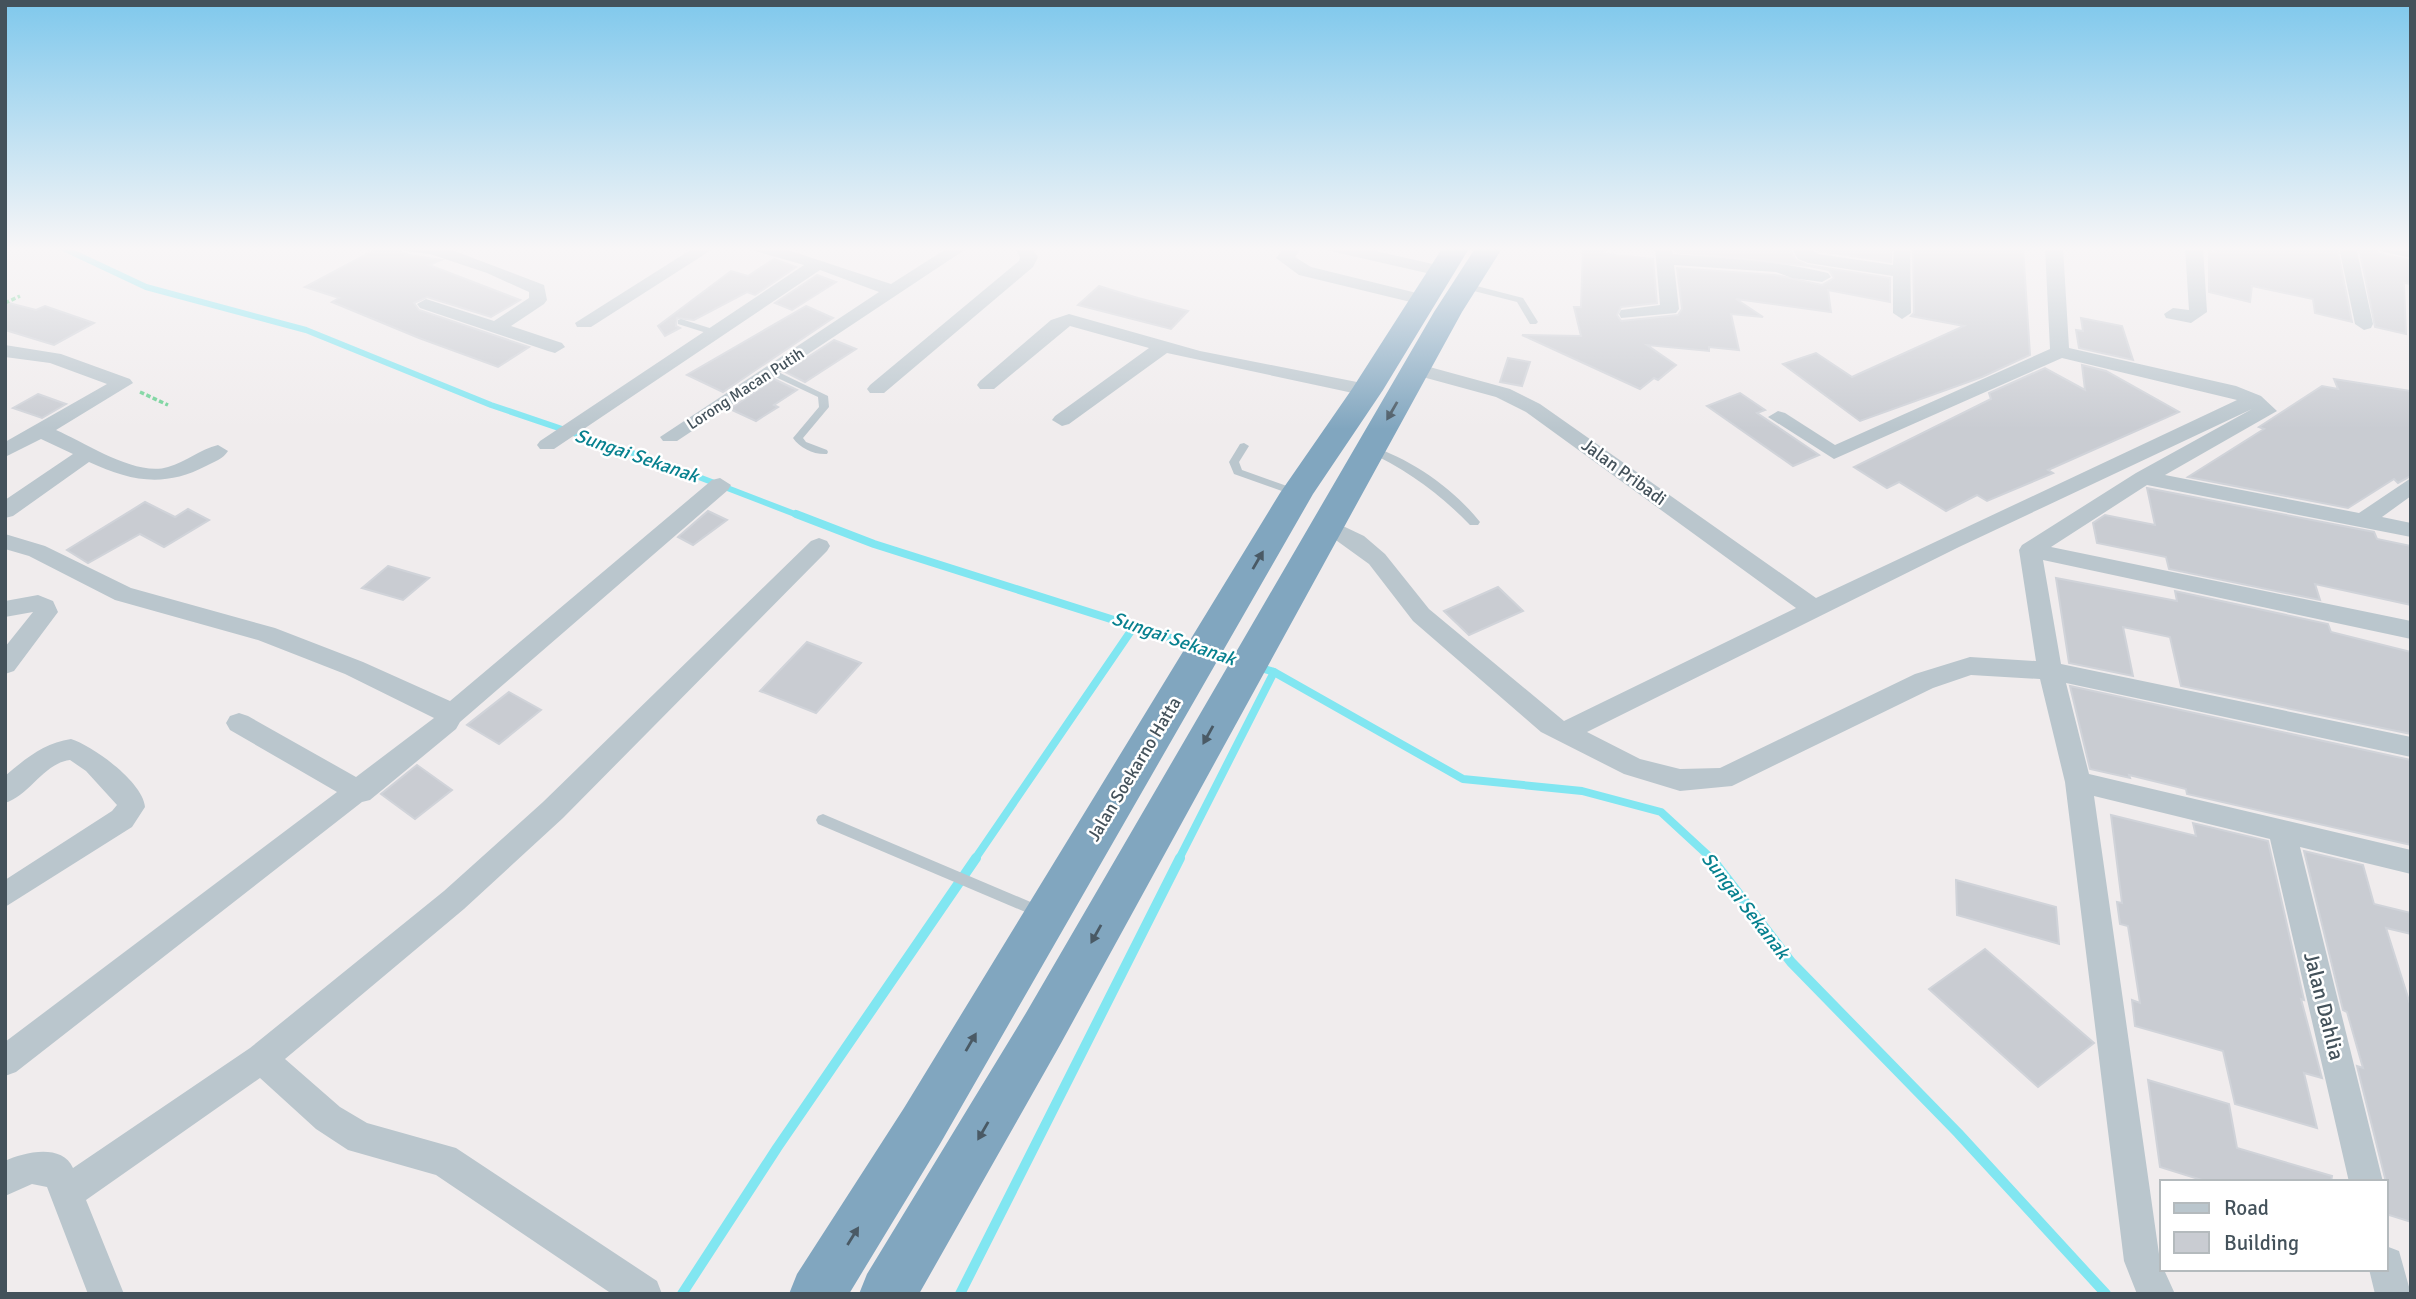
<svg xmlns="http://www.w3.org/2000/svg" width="2416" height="1299" viewBox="0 0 2416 1299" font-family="Signika,sans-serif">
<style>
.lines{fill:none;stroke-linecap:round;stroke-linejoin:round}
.stream-far2{stroke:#81e6f1;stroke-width:6}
.stream-far1{stroke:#81e6f1;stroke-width:8}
.stream{stroke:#81e6f1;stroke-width:10}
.building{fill:#c9ccd2;stroke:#d0d3d9;stroke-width:2}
.path{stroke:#6dd195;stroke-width:3.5;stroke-dasharray:4.5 2.5;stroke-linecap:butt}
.lane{fill:#bac6cd;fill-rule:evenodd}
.street{fill:#bac6cd;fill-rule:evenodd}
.highway{fill:#81a6bf;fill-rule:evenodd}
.oneway{fill:#4a5a65}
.labels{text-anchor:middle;stroke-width:5;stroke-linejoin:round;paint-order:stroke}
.far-street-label{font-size:16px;fill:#44525b;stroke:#fff}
.street-label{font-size:18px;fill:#44525b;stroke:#fff}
.water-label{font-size:19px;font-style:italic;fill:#07818f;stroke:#fff}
.near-street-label{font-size:21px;fill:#44525b;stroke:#fff}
</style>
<rect width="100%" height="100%" fill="#f0eced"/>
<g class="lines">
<polyline class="stream-far2" points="61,247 146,287 306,330 491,405 665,464 800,516"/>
<g class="stream-far1">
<polyline points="796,514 874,544 1196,646"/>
<polyline points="1211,651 1242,661"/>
<polyline points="1258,667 1274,672 1463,779 1582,791 1661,812 1712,859"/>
<polyline points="975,859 1135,625"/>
<polyline points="1179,859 1274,672"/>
</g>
<g class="stream">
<polyline points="1711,858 1791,962 1958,1133 2106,1294"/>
<polyline points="682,1294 777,1148 976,858"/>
<polyline points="960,1294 1180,858"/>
</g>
</g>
<g class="building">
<polygon points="380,247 398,247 404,254 441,260 429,265 520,300 491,317 427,297 414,303 419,310 529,347 498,367 419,338 332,302 339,298 305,287"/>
<polygon points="1583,247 1605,247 1605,254 1653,259 1657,303 1621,307 1617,315 1621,321 1678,315 1682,309 1677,268 1775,275 1822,285 1834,278 1829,270 1809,266 1675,252 1674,247 1788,247 1796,260 1807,265 1890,278 1890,302 1828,290 1831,312 1736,299 1763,317 1731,314 1739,350 1709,347 1709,351 1647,345 1676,365 1658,380 1654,378 1640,389 1522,335 1581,336 1574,307 1581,307"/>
<polygon points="1812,247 1891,247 1891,262 1819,251"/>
<polygon points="1913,247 2023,247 2030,355 1982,377 1860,421 1783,364 1816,353 1852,377 1964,326 1911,316 1914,313"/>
<polygon points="2215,247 2337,247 2352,322 2315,313 2313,299 2252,286 2250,302 2209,292 2209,251 2216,253"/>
<polygon points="2359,247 2374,247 2379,254 2411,260 2411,284 2404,283 2406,334 2375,327"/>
<polygon points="774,259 796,267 755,295 747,292 694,320 677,318 676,326 680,328 665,336 658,326 731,271 748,276"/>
<polygon points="817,275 836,282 792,310 775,303"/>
<polygon points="1099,286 1138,298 1188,311 1171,329 1078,305"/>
<polygon points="5,302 36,310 45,306 94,323 54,345 5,330"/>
<polygon points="806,306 833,318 723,392 687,375"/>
<polygon points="2081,318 2122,326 2133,360 2079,348 2076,330 2083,331"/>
<polygon points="834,340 856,349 805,382 785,372"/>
<polygon points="1508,358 1530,362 1522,386 1500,382"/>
<polygon points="2082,365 2106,371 2179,412 2048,470 2053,473 1987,501 1977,495 1946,511 1899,482 1887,488 1854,467 1991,399 1989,393 2045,368 2085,390"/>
<polygon points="774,379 797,390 774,405 778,407 756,421 730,409"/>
<polygon points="2334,379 2411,391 2411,476 2398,483 2394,479 2348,508 2188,477 2264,429 2259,427 2322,386 2338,389"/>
<polygon points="1740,393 1765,410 1757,413 1819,455 1793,466 1707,406"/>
<polygon points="38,394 66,404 42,418 13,408"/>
<polygon points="2147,488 2374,532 2377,539 2411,546 2411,605 2315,584 2320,600 2169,569 2166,557 2097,543 2093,523 2105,515 2155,525"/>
<polygon points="145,502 175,517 188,509 209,520 164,547 140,534 88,563 67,550"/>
<polygon points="708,511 727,520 693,545 678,537"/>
<polygon points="388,566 429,578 403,600 362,588"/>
<polygon points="2056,578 2177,601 2175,591 2328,624 2331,632 2411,652 2411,734 2181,686 2170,637 2123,627 2133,676 2069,663"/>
<polygon points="1498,587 1523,611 1469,635 1444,611"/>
<polygon points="807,642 861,663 816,713 760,691"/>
<polygon points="2070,686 2411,760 2411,845 2187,794 2186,789 2129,775 2130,778 2090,769"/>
<polygon points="509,692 541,710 499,744 467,725"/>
<polygon points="417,765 452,790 415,819 381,794"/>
<polygon points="2111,815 2196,836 2193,823 2268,841 2304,1000 2301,999 2322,1078 2304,1073 2317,1128 2235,1104 2223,1051 2135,1026 2132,1000 2140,1003 2128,926 2120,924 2117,902 2122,903"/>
<polygon points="2304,851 2363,865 2374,904 2411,913 2411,934 2386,928 2411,1007 2411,1222 2386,1214 2386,1182 2357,1066 2363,1068 2347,1012 2343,1010"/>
<polygon points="1956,880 2056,907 2059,944 1957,915"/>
<polygon points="1985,949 2094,1043 2038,1087 1929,989"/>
<polygon points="2148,1080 2229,1104 2237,1148 2332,1176 2331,1182 2208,1182 2160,1167"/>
</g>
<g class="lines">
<g class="path">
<polyline points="5,303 20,296"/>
<polyline points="140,392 168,405"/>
</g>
<g class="lane">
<polygon points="1465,283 1523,298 1538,322 1536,324 1530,324 1517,302 1462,288 1462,284"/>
<polygon points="681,319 716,330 718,332 713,335 678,324 678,320"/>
<path d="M770,368L828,396L829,407L803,438L806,442L827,450L828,452L827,454C814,455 800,448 793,438L819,407L818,397L767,373V369Z"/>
<polygon points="1244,443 1249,446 1239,462 1242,470 1301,491 1302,493 1301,495 1293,495 1234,474 1229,462 1240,444"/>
<path d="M1370,446C1410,458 1454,489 1480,522L1478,525H1470C1439,493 1406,469 1366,451L1365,449Z"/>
<polygon points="823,814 1047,909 1049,913 1047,917 1042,919 1037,917 818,824 816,820 818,816"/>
</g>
<g class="street">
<polygon points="401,247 444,247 544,285 547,300 544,304 511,326 562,343 565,347 555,353 548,351 420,308 417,304 426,299 494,321 529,298 529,292 487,273 430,254 404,251"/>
<polygon points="695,247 716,247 591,327 577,327 575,323"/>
<polygon points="753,247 779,247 891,284 949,247 969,247 677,441 663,441 660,437 879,292 820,270 554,449 540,449 537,445 540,441 804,265 755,251"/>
<polygon points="1014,247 1031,247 1038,257 1033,267 884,393 870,393 867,389 870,385 1019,261 1020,257"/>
<polygon points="1285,247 1302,247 1295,257 1311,267 1429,296 1432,300 1423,305 1299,275 1276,258"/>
<polygon points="1327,247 1358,247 1446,267 1449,271 1440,276 1330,251"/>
<path d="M1655,247H1671L1673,254C1725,258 1777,261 1828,273L1831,277L1822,282L1792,278L1776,272L1674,265L1679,309L1676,313L1621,318L1619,314L1621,310L1660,305Z"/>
<polygon points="1791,247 1808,247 1818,254 1893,265 1894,247 1910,247 1911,313 1902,319 1893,313 1893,276 1808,263 1798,259"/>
<path d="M2045,247H2063L2069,348L2236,386L2261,396L2277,411L2165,475L2359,513L2411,478V496L2382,517L2411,523V537L2147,485L2051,547L2411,621V639L2043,560L2061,664L2411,737V757L2066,683L2089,774L2411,850V874L2300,847L2383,1182H2349L2270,839L2094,796L2160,1261L2175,1294H2137L2124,1261L2065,782L2040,679L1971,675L1933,688L1732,786L1680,791L1624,774L1541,732L1413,621L1369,564L1315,525L1318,520L1326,518L1364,536L1385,554L1429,609L1564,721L1796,608L1526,412L1496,397L1408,373L1405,369L1408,365L1415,363L1510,389L1540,404L1816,598L2237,400L2062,358L1834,459L1768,417L1778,411L1785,413L1835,445L2050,349ZM2252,409L2136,473L2022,545L2019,550L2036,661L1970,657L1915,674L1720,768L1680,769L1640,759L1587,732L1959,547Z"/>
<polygon points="2185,247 2203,247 2207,312 2191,323 2166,318 2164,314 2173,308 2189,310"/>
<polygon points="2339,247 2356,247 2373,324 2371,328 2364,330 2355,324"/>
<polygon points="2377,247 2411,248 2411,258 2380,251"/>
<polygon points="1069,314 1200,351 1367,384 1377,390 1367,396 1167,353 1069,424 1062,426 1052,420 1055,416 1149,348 1070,326 994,389 980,389 977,385 980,381 1051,320"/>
<path d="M5,345L61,354L130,379L133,383L56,430C86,443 136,477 168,467C186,462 200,449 218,445L228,451C223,459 214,462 206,466C164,488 130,481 89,462L13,516L5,518V500L73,454L41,439L5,457V442L107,384L50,363L5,357Z"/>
<polygon points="720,478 731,485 728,490 460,722 456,729 370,800 362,802 16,1072 5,1076 5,1042 337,792 230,730 226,723 230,716 239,713 248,716 356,777 434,718 345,674 258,640 115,600 29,556 5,549 5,534 45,546 131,588 275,628 363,662 450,701 712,480"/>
<path d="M819,538L827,541L830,546L827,551L563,818L464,909L285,1059L340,1107L367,1123L456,1148L657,1281L662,1294H612L436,1175L348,1150L316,1129L260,1078L86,1200L124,1294H88L47,1187L32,1184L5,1196V1161C24,1152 62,1143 73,1168L250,1048L444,891L543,802L811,541Z"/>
<polygon points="38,595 53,601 58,612 14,671 5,674 5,647 33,612 5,617 5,601"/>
<path d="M71,739C93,746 143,782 145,807L132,827L5,907V880L112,811L117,805L86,771L70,760C44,763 30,795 5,803V776C25,759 44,743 71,739Z"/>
<polygon points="2386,1246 2399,1251 2411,1294 2375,1294 2369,1269 2386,1269"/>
</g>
<g class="highway">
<polygon points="1443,247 1470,247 1383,390 1313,494 940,1144 849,1294 789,1294 797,1274 904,1108 1280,493 1352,389"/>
<polygon points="1476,247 1503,247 1462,312 1060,1045 919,1294 859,1294 867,1274 1026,1013 1434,312"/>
</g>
</g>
<defs><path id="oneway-solid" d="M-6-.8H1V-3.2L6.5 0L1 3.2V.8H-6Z" transform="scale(1.75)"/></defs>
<g class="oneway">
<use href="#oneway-solid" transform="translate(1392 411) rotate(120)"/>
<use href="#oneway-solid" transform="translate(1258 560) rotate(-60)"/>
<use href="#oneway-solid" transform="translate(1208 735) rotate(119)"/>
<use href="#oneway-solid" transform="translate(1096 934) rotate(119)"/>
<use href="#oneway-solid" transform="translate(971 1042) rotate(-60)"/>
<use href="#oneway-solid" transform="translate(983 1131) rotate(120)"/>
<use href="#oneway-solid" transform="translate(853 1236) rotate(-58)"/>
</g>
<linearGradient id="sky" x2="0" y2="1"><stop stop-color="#7fc8ec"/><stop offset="0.58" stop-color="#f8f6f7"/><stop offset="1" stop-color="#f8f6f7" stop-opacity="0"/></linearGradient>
<rect width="2416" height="429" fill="url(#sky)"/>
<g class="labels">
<g class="far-street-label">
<text transform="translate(745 388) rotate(-33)" y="6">Lorong Macan Putih</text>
</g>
<g class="street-label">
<text transform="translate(1624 472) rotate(36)" y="6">Jalan Pribadi</text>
<text transform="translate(1134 769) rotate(-59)" y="6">Jalan Soekarno Hatta</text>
</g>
<g class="water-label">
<text transform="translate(637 455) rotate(19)" y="7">Sungai Sekanak</text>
<text transform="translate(1174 638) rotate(19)" y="7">Sungai Sekanak</text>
<text transform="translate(1746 905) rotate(52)" y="7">Sungai Sekanak</text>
</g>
<g class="near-street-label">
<text transform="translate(2324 1006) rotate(76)" y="7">Jalan Dahlia</text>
</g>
</g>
<rect width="2416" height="1299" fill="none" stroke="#44525b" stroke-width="14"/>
<rect x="2160" y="1180" width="228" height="91" fill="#ffffff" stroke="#b4babd" stroke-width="2"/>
<rect x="2174" y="1203" width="35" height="10" fill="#bac6cd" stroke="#b4babd" stroke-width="2"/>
<text x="2224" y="1215" font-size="21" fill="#44525b">Road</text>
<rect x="2174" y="1232" width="35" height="21" fill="#c9ccd2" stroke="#b4babd" stroke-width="2"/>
<text x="2224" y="1250" font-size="21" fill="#44525b">Building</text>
</svg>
